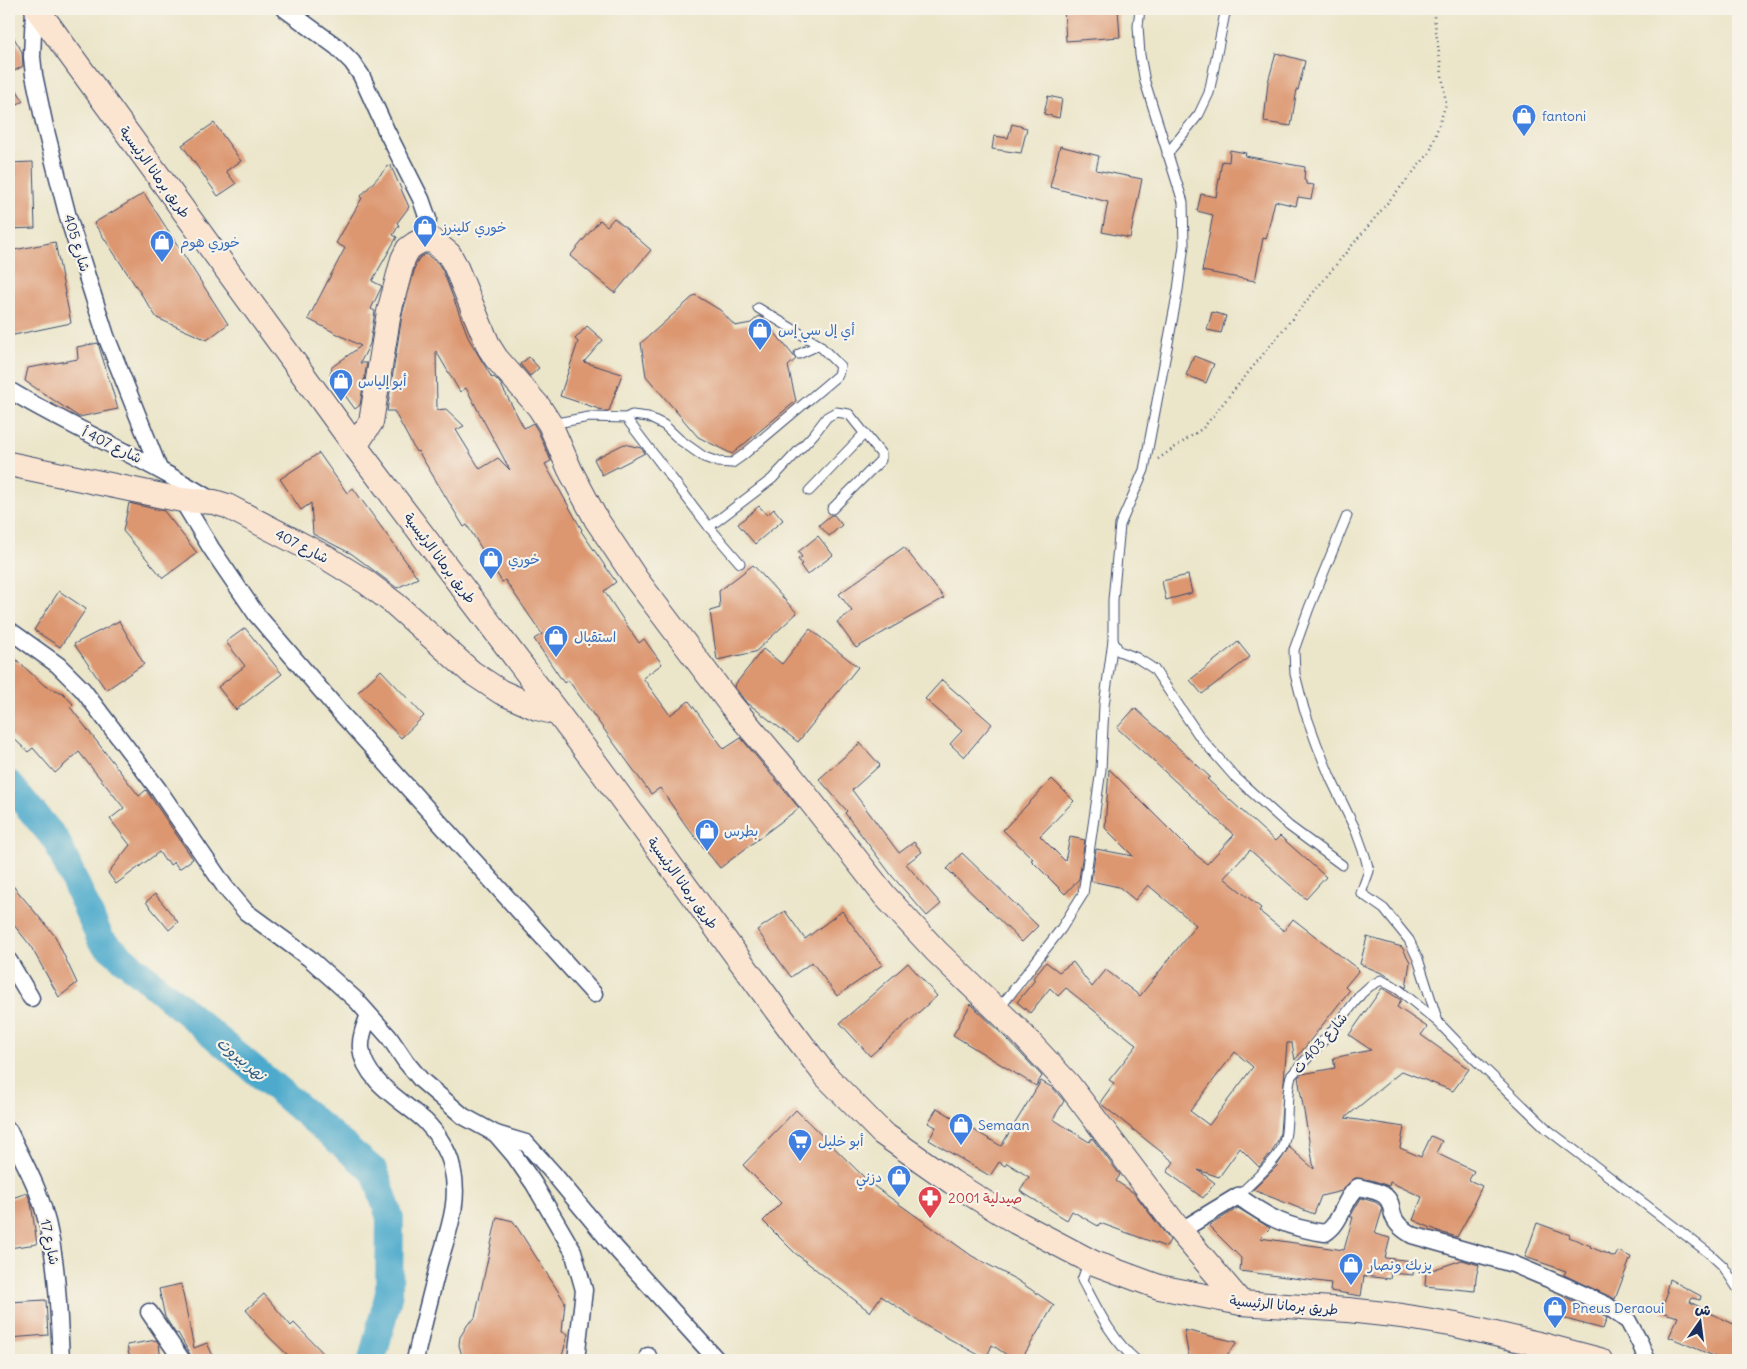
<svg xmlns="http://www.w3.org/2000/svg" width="1747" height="1369" viewBox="0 0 1747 1369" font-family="Delius,'Playpen Sans Arabic',sans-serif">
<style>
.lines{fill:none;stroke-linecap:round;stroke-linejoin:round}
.river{stroke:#4eaacc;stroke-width:28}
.building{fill:#dc966f;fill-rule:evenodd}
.lane-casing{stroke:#3a4a6e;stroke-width:11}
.street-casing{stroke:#3a4a6e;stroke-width:19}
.secondary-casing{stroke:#3a4a6e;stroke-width:26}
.path{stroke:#3a4a6e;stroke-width:2.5;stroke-dasharray:1 4;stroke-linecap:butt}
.lane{stroke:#fff;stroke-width:9}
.street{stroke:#fff;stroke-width:16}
.secondary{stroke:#fce5d0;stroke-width:24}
.labels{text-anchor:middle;stroke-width:4.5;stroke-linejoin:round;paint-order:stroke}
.shop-label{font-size:14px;fill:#366cbe;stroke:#f7f3e8;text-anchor:start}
.street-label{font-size:14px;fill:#1b2f5e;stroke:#f7f3e8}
.health-label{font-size:14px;fill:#be3a42;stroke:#f7f3e8;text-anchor:start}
.water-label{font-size:15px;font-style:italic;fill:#2d5a84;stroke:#f7f3e8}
</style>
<rect width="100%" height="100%" fill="#f7f3e8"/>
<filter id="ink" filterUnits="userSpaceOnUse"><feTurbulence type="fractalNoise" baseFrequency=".02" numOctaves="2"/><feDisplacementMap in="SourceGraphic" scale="10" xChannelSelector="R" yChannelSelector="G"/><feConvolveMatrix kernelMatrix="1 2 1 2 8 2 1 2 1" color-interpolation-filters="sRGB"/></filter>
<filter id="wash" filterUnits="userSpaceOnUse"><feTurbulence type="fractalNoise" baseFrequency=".0096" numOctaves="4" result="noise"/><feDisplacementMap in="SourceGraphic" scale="20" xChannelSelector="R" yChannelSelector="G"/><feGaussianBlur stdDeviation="1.12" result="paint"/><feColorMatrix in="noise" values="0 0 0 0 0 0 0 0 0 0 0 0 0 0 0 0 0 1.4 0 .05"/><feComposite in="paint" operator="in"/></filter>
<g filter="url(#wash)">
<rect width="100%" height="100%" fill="#ebe5c9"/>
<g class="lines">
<polyline class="river" points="9,784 56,840 101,940 375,1172 390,1218 389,1293 372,1360"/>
</g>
<g id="blocks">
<g class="building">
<polygon points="1064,9 1118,9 1120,37 1066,41"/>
<polygon points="9,29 22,52 23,66 9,74"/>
<polygon points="1276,53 1305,61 1298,90 1297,89 1291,126 1264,122 1268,82"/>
<polygon points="9,76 23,101 9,109"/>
<polygon points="1048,96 1062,99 1059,118 1044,114"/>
<polygon points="214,123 241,161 226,171 236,184 218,196 182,145"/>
<polygon points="1012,124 1027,128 1021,153 992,149 994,136 1008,138"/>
<polygon points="1060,146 1099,156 1096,170 1142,179 1130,238 1102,232 1108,202 1050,187"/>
<polygon points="1230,150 1246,153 1245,156 1305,167 1304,180 1306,181 1306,184 1314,185 1311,199 1298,197 1296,206 1275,201 1266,239 1263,238 1255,281 1202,271 1213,215 1197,211 1201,194 1216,197 1222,161 1229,162"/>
<polygon points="33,162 35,228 9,229 9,163"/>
<polygon points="390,164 409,207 397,223 399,225 393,235 397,237 372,281 382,286 371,309 375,311 370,344 360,363 367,363 360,405 355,409 330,375 332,367 361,346 308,319 345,248 336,243 362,198 360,197"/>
<polygon points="144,193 228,324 207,340 157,318 94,223"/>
<polygon points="614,218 651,250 615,293 570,256 600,220 607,226"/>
<polygon points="55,242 71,323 9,336 9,251"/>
<path d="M426,254L438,263L443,271L469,339L492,378L494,377L500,383L524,428L533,423L538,431L551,461L545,464L582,530L581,531L616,582L604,591L639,643L644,639L662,664L643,678L670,715L689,701L724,749L741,738L799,808L720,868L687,827L660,788L651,794L568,680L564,683L534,639L542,634L505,580L502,582L467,525L464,527L418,451L416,452L394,411H387L402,315L416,264L419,258ZM436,351L460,392L466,388L510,470L498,458L480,469L456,430L464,426L446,409L437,410Z"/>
<polygon points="695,295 720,310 735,326 751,323 759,316 763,318 796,359 788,366 796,401 732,454 698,437 646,376 641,343"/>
<polygon points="1212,312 1226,316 1221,333 1207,330"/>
<polygon points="587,326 603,340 584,362 622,374 609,411 605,411 560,396 578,342 575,339"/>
<polygon points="98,343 118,409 79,417 25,381 28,368 78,359 77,347"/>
<polygon points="1194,356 1214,364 1206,383 1186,375"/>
<polygon points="529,357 539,368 530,376 520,364"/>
<polygon points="624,444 641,448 645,453 602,475 594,459"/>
<polygon points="319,453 347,493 353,488 418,578 397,588 352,554 313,534 311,503 301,510 280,479"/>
<polygon points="129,503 164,511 197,553 163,578 123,531"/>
<polygon points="759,506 767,515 774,509 783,520 755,544 738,524"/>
<polygon points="831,515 834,515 842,525 829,536 819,525"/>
<polygon points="818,536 833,555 807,575 800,565 802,564 798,559 802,557 798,552"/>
<polygon points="904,547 944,598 856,648 837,622 852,611 839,594"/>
<polygon points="753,565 797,613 755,652 717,660 710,611 720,608 719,591"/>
<polygon points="1188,575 1192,593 1166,600 1162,581"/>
<polygon points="59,591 86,609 60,647 34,630"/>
<polygon points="119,621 144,664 106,690 74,644"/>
<polygon points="245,628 282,674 236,710 218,687 245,666 226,642"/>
<polygon points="810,629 858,667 798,742 745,701 734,686 763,649 782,664"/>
<polygon points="1238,642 1250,657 1202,694 1190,680"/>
<polygon points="9,653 45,686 63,693 73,704 70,707 139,796 146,790 193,859 179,869 174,862 170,865 167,860 165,861 159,852 116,884 108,873 130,845 110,819 124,808 79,752 55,773 33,748 28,752 9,734"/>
<polygon points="381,670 424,716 401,738 358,692"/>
<polygon points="942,680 992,724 964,757 950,744 962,731 925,699"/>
<path d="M1135,708L1210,777L1207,779L1275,841L1280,836L1326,877L1306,899L1250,850L1224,878L1261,908L1259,911L1284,931L1293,919L1359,970L1345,987L1349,991L1295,1060L1292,1043H1287L1280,1133L1278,1140L1272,1152L1259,1167L1240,1148L1219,1177L1198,1170L1215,1183L1203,1198L1167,1172L1174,1162L1101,1104V1101L1114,1083L1109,1080L1137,1045L1066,988L1058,996L1050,988L1030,1013L1017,1002L1035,980L1033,978L1046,962L1059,972L1073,962L1092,987L1106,970L1140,996L1196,925L1148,885L1135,900L1119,887L1091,881L1096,849L1133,856L1105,828L1109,769L1189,849L1207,864L1234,835L1117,728ZM1235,1052L1253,1067L1209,1125L1190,1111Z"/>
<polygon points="860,743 880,765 852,790 899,853 914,842 922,852 906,864 941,904 927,916 892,876 845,813 847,811 819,779"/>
<polygon points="1052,779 1074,801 1040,836 1065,861 1070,837 1085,840 1079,879 1065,894 1031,860 1033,859 1003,830"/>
<polygon points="962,853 1038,926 1022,942 947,869"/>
<polygon points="9,881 55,936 77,983 59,997 30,945 9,919"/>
<polygon points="155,894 178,922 169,930 146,902"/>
<polygon points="785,911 805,939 842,911 882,965 837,996 812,962 791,977 757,930"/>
<polygon points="1367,937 1402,947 1410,962 1406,988 1384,974 1360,964"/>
<polygon points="908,963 937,996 870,1056 840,1023"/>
<polygon points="1382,988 1401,1000 1397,1007 1427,1027 1421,1035 1469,1069 1453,1091 1402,1071 1345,1118 1404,1127 1400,1148 1421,1157 1431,1136 1442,1141 1436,1153 1474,1171 1469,1180 1482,1186 1474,1203 1475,1204 1457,1237 1443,1233 1413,1220 1422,1197 1390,1182 1389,1186 1371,1180 1355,1178 1342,1191 1321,1196 1314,1214 1253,1190 1277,1166 1289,1147 1314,1169 1298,1077 1302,1074 1335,1068 1333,1058 1371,1050 1349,1035"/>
<polygon points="971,1004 1008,1040 1042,1076 1036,1086 953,1035"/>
<polygon points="1041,1081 1053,1088 1064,1101 1053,1119 1089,1142 1092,1138 1120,1175 1116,1181 1134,1193 1170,1240 1166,1247 1100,1223 1098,1226 1072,1211 1067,1220 1020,1191 1029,1177 1007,1163 1005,1166 999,1162 990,1176 929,1140 936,1127 928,1123 937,1108 1001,1146"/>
<polygon points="796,1110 871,1184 972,1256 1017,1280 1054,1305 1021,1360 1010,1357 992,1345 986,1359 928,1327 881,1296 870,1312 795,1253 763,1221 781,1203 743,1165"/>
<polygon points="27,1193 31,1203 37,1244 9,1248 9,1199"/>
<polygon points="1361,1198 1375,1202 1381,1206 1382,1211 1375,1234 1390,1238 1385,1258 1414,1261 1413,1275 1391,1273 1390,1279 1364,1276 1361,1296 1330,1291 1331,1283 1240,1271 1241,1258 1209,1226 1238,1208 1270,1228 1260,1238 1344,1250 1353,1217 1350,1217"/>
<polygon points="497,1217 513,1221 565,1302 562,1332 568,1334 561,1360 463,1360 459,1345 460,1337 468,1324 475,1318"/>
<polygon points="1537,1223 1570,1235 1569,1237 1591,1246 1590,1247 1615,1257 1618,1251 1631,1257 1615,1299 1564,1275 1566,1271 1525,1257"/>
<polygon points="1462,1260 1479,1265 1476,1277 1475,1291 1425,1286 1426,1272"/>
<polygon points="1669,1279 1701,1296 1700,1300 1692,1298 1690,1302 1704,1309 1703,1310 1738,1326 1738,1360 1723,1360 1669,1337 1678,1317 1661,1312 1668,1292 1666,1292"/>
<polygon points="181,1284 194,1348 207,1343 215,1360 192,1360 190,1354 178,1333 176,1334 165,1317 159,1289"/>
<polygon points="264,1294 291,1326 294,1323 330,1360 293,1360 270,1338 246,1310"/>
<polygon points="1560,1295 1601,1314 1607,1318 1603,1329 1554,1316"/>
<polygon points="46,1300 48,1335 9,1338 9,1302"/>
<polygon points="1184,1330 1237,1342 1223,1360 1201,1360 1189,1358"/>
<polygon points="156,1340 159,1344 161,1360 130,1360 127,1345"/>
</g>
</g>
</g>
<g filter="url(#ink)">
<use href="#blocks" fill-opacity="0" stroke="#3a4a6e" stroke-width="1"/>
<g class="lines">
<defs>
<g id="lane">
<polyline points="1167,154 1199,114 1209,93 1225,13 1231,9"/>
<polyline points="799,354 819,345"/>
<polyline points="626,418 709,527 740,563"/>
<polyline points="551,424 589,417 626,418 632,415 648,417 664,425 680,440 704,457 718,462 732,463 742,456 825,386 838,375 840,366 819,345 758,308"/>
<polyline points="809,491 865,433"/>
<polyline points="1347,516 1309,608 1294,650 1295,674 1304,709 1317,745 1331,779 1356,831 1365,856 1369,871 1361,893 1384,909 1409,940 1418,959 1438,1022 1461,1046 1547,1129 1710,1254 1723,1266 1738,1289"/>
<polyline points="709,527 772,479 814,434 827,417 836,412 849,414 881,454 881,460 832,509"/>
<polyline points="1113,641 1119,651 1137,658 1154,669 1200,737 1234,776 1289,826 1342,865"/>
<polyline points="998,1010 1061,929 1083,894 1101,770 1104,705 1113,641 1113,600 1120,525 1144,470 1178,290 1184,245 1183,202 1145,82 1140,55 1138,26 1140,9"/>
<path d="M1238,1196C1249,1185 1273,1164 1281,1150C1291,1131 1284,1098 1291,1076L1333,1030L1361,994L1370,986L1381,980L1398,989L1438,1022"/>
<path d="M1089,1261L1082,1280C1097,1308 1111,1339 1136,1360"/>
</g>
<g id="street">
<polyline points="34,9 32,57 34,75 45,127 68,217 106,336 159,469"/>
<polyline points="285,9 337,47 352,62 361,75 386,130 421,199 428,219 423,240"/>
<path d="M9,390C75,430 147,459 213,501"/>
<polyline points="182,500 211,548 256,614 338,710 594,994"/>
<polyline points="9,630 58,665 83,690 158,789 225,887 246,912 309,958 357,1001 389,1037 406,1062 421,1080 463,1116 496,1134 526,1143 553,1173 610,1242 717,1360"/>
<polyline points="9,961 31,998"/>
<path d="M369,1015C365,1025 360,1037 361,1048C364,1081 403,1101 425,1121C436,1132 449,1151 452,1167C461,1203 447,1233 438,1267C430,1298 422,1329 415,1360"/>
<path d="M9,1131C18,1151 29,1170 37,1190C58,1244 58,1303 61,1360"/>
<polyline points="496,1134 514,1155 534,1184 573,1251 584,1290 576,1360"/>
<path d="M1180,1231L1238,1196C1268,1218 1288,1228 1325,1233C1342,1223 1343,1199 1358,1187C1367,1189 1379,1191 1385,1196C1390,1200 1391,1205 1392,1211C1394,1223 1402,1229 1412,1235L1513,1264L1565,1286L1606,1305L1628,1321L1640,1343L1647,1360"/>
<polyline points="149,1312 182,1360"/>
<polyline points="648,1356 648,1360"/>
</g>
<g id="secondary">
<polyline points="37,9 355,446 597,765 785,1022 825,1075 882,1133 952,1182 1016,1222 1094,1263 1159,1287 1241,1303 1348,1310 1402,1316 1456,1325 1547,1346 1600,1360"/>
<polyline points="355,446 371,422 389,312 403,259 408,249 415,244 423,240 433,241 449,254 455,265 489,347 496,358 539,407 550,424 570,470 596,519 636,579 731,705 790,775 885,896 936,951 1018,1030 1069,1085 1180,1231 1241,1303"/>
<polyline points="9,464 182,500 214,502 227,506 327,558 366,582 395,604 471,672 501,692 537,708 557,713"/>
</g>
</defs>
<use href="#lane" class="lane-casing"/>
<use href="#street" class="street-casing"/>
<use href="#secondary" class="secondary-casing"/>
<polyline class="path" points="1158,459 1203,428 1344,255 1430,152 1446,104 1433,9"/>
<use href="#lane" class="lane"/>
<use href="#street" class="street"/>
<use href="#secondary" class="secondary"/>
</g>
</g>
<defs>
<symbol id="shop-pin" viewBox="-11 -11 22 30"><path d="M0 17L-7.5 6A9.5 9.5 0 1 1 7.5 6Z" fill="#3f7fe0" stroke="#f7f3e8"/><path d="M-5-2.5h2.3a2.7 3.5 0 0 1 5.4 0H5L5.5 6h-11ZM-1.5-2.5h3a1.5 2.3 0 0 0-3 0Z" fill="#fff"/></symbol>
<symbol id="supermarket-pin" viewBox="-11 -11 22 30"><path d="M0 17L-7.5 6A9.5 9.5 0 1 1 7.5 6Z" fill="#3f7fe0" stroke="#f7f3e8"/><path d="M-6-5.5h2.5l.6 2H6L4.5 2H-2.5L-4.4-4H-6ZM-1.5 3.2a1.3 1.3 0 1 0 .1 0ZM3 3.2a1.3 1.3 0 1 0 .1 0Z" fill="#fff"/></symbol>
<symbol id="pharmacy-pin" viewBox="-11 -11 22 30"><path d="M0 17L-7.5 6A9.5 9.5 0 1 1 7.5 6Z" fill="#e0444e" stroke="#f7f3e8"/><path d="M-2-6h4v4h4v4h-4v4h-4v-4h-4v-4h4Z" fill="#fff"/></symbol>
</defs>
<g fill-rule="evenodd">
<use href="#shop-pin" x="1510" y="102" width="28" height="38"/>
<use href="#shop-pin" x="411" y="213" width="28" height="38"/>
<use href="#shop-pin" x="148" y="228" width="28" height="38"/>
<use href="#shop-pin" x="746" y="316" width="28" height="38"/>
<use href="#shop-pin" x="327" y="367" width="28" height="38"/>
<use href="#shop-pin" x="477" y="545" width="28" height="38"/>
<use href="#shop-pin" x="542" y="623" width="28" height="38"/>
<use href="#shop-pin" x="693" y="817" width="28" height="38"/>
<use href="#shop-pin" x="947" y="1111" width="28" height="38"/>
<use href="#supermarket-pin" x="786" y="1127" width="28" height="38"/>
<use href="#shop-pin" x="885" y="1163" width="28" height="38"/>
<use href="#pharmacy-pin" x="916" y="1184" width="28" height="38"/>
<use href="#shop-pin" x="1337" y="1251" width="28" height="38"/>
<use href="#shop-pin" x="1541" y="1294" width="28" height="38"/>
</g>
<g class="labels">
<g class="shop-label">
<text x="1542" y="121">fantoni</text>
<text x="442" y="232">خوري كلينرز</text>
<text x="180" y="247">خوري هوم</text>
<text x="778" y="335">أي إل سي إس</text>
<text x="358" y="386">أبو إلياس</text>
<text x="508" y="564">خوري</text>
<text x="574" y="642">استقبال</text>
<text x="724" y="836">بطرس</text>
<text x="978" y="1130">Semaan</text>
<text x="818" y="1146">أبو خليل</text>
<text x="882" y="1182" text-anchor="end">دزني</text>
<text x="1368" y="1270">يزبك ونصار</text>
<text x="1572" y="1313">Pneus Deraoui</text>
</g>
<g class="street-label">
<text transform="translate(155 172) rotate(54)" y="5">طريق برمانا الرئيسية</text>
<text transform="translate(77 243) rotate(73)" y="5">شارع 405</text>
<text transform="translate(112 445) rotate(26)" y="5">شارع 407 أ</text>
<text transform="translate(302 546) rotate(27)" y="5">شارع 407</text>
<text transform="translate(440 558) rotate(53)" y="5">طريق برمانا الرئيسية</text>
<text transform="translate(683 883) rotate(54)" y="5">طريق برمانا الرئيسية</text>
<text transform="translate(1320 1043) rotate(-49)" y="5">شارع 403 ث</text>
<text transform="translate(50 1242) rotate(78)" y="5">شارع 17</text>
<text transform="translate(1284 1305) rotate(5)" y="5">طريق برمانا الرئيسية</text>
</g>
<g class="health-label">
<text x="948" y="1203">صيدلية 2001</text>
</g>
<g class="water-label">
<text transform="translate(241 1059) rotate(40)" y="5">نهر بيروت</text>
</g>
</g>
<rect width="1747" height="1369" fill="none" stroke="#f7f3e8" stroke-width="30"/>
<g transform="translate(1700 1322) rotate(14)" stroke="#f7f3e8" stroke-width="4" paint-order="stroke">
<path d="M0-4L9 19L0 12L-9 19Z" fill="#1b2f5e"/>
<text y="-8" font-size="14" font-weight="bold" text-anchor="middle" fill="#1b2f5e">ش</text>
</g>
</svg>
